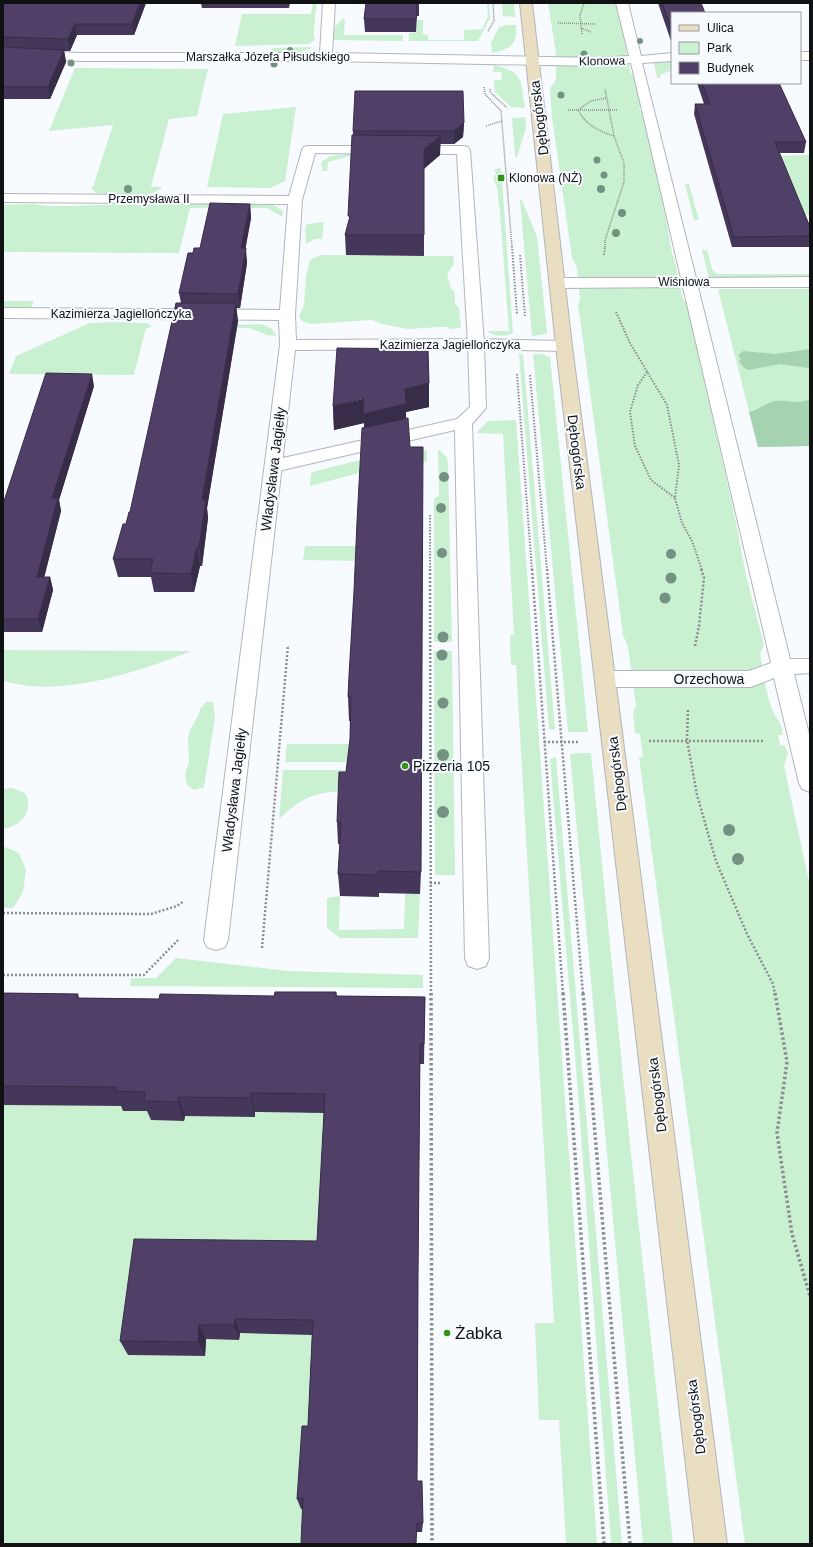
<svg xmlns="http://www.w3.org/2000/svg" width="813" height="1547" viewBox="0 0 813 1547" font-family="Helvetica,sans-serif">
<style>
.green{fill:#caf0d2}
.forest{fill:#a5d2b0}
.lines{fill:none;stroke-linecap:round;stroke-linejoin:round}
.service-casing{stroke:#b2b5b9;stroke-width:2}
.minor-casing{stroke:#b2b5b9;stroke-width:2}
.secondary-casing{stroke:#b2b5b9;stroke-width:2}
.path-far3{stroke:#8b8d8f;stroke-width:1.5;stroke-dasharray:1 1;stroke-linecap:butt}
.path-far2{stroke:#8b8d8f;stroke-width:2;stroke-dasharray:1.5 1.5;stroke-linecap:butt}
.path-far1{stroke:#8b8d8f;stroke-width:2.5;stroke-dasharray:2 2;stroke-linecap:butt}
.path{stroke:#8b8d8f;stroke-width:3.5;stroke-dasharray:2.5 2.5;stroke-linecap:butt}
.service{fill:#fff;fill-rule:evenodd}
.minor{fill:#fff;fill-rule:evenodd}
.secondary{fill:#e9dec1;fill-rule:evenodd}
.tree{fill:#739282}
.wall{fill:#453759}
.shaded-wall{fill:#382d48}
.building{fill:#504067;stroke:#382d48}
.poi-dot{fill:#329416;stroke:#f7fafe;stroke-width:1.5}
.labels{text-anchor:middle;stroke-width:4;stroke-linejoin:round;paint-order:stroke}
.far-street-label{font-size:12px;fill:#101112;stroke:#f7fafe}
.far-poi-label{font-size:12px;fill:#101112;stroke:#f7fafe;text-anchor:start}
.street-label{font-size:14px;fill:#101112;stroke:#f7fafe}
.poi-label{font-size:14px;fill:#101112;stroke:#f7fafe;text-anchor:start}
.near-poi-label{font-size:17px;fill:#101112;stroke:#f7fafe;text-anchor:start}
</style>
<rect width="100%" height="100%" fill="#f7fafe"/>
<g class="green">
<path d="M313,3H317C316,12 312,34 315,40L309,44L235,46L242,14H311Z"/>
<polygon points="487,3 489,3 490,18 478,41 409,41 409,33 416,32 417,20 423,20 423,34 428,35 428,40 464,40 464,30 482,29 488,16"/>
<polygon points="502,3 514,3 515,17 503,16"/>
<path d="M548,3H615L621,22L619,23L620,25H622L627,43L624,42L627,50L626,51L631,74L634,77L642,108H639L640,111H643L662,197L672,253C677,264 679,286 683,299L686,303L689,312L733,508L746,575L764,645L760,653C763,670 766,694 772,709C776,720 782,721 783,735H778L780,745L785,746L788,753L784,766L810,886V1544H745L639,757H643L640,734L635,733L633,712L636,706L628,647L623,635L578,304L580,300L577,267L572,258L552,117L550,88L556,80V53Z"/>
<polygon points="342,19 345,19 344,35 403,35 403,41 332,40 335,27"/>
<path d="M507,25H516C518,44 509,50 492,53L491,43L499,27Z"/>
<path d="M312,47C300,54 284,57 272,50L273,48Z"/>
<polygon points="672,61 672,70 660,75 661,77 657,78 654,62"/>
<path d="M494,65C523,72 521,80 525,108L511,107L495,92L494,80H502L501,72H493Z"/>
<path d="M75,68L208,69L197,116L169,119L151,187H162C153,200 110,194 96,193L91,187H93L113,125L49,131Z"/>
<polygon points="296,107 285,181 270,188 207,187 223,114"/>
<polygon points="525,117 526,128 517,157 515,157 512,118"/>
<polygon points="353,153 353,155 328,162 327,171 321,171 323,169 321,165 322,161 331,156"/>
<polygon points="810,155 810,215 782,215 762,156"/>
<path d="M501,167L513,333C505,337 494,337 487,331H509L500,213L497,187L493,178L496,174L494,170Z"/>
<polygon points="685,184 689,184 699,220 694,220"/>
<polygon points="520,200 522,200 537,237 547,332 547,334 532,336"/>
<polygon points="183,202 271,203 283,211 283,215 281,216 267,208 190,208 179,253 3,252 3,205 32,204 48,206 70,206"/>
<polygon points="324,222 322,239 315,239 306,244 305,229 307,224"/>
<polygon points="702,250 707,250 712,269 716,274 810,274 810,276 709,278"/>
<polygon points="320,255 453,256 454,264 447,274 451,288 455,293 455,304 459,308 461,328 451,329 447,327 440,327 408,329 382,324 372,320 310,324 302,321 299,316 304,305 306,276 310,260"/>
<polygon points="718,289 810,289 810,446 758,447"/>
<polygon points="3,301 34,301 30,310 3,310"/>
<polygon points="113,322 147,323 152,327 146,328 134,375 9,374 16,356 90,323"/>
<path d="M260,324C267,326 274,328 276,336L267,335L249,328H197L232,325Z"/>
<polygon points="519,354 523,354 555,730 549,729"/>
<polygon points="533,354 541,354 550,357 588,732 568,732"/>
<polygon points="516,420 597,1544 566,1544 559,1420 539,1420 535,1323 554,1323 516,665 511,665 510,635 514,635 503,434 476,433 488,421"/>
<polygon points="404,449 422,449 427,451 427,461 393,470 389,465 310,486 311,473 316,471"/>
<polygon points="438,449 447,457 448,464 452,642 434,642 434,499 439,496"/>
<polygon points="305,546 362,546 361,561 303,560"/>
<path d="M3,650L192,651C145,669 81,691 30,686C21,685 12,683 3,681Z"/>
<polygon points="434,651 452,651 455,875 435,875"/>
<polygon points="206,702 213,702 215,717 204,787 194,790 187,785 185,774 189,762 188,738 190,730 198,716 200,709"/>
<polygon points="287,744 352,744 351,762 285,762"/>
<polygon points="581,753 591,753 627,1116 673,1544 643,1544 570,754"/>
<polygon points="556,757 622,1544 611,1544 577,1080 550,759"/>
<path d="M283,770H350L349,791C316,792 303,796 279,819Z"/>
<path d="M12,788C16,790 21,791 24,793C28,797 28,800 28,805C28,818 16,827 3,829V789Z"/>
<polygon points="3,846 19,853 26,870 23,892 13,908 3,908"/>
<polygon points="405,894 420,894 418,938 340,938 327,928 327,898 340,896 339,930 404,929"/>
<polygon points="176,958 289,971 423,975 423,988 130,986 131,978 156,978"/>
<polygon points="3,1105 124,1106 152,1111 151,1120 184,1121 185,1111 303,1113 328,1108 320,1258 128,1355 204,1356 206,1339 239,1340 240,1333 324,1335 306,1508 305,1544 3,1544"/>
</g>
<g class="forest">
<polygon points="810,349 810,368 808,368 780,364 748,370 742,366 739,361 741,359 738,355 743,351 775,354"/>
<path d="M810,399V446L758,447L749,412C759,410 766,403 775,401C788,400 798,405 810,399Z"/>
</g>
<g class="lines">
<defs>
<polygon id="service" points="309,146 463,146 468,147 470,150 484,344 486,408 472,424 489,958 486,966 477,969 468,966 465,958 455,430 274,472 268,470 265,466 268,462 274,460 457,419 470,407 468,344 457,154 304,153 302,150 304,147"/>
<g id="minor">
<polygon points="323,3 335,3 332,53 598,58 629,56 616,3 628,3 641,56 672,53 672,61 642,63 696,278 810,277 810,287 698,287 790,659 810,659 810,673 794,674 810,738 810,792 802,789 799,783 774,678 751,687 606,687 599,684 596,679 599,674 606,671 749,671 771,663 683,287 558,288 553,286 550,283 553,280 558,278 681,278 631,63 598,66 326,61 80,61 3,57 3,49 80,53 320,53"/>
<rect x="800" y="52" width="10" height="8"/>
<polygon points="309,146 314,147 316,150 302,200 295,315 296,340 476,339 564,341 570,343 572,346 570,349 564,351 476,349 295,350 228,940 225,947 216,950 207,947 204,940 280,345 279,320 3,318 3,308 280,310 288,204 3,202 3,194 289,196 302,150 304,147"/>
</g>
<polygon id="secondary" points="520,3 532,3 572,346 727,1544 695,1544 556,346"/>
</defs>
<use href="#service" class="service-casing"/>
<use href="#minor" class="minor-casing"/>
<use href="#secondary" class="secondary-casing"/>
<g class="path-far3">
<polyline points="558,23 595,24"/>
<polyline points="581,28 591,32"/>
<polyline points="488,31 494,21 493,3"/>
<polyline points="582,34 580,15 584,3"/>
<polyline points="484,87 485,94 501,111 512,247"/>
<polyline points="490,89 490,92 506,107"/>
<path d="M606,98L591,101L578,110C586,125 598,131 614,136"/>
<polyline points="568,110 617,110"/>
<polyline points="486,126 502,121"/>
<polyline points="605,247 605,240 624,182 624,163 614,136 605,89"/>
</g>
<g class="path-far2">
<polyline points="512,246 517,315"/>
<polyline points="520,255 525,316"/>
<polyline points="604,255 605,246"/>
<polyline points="616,312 630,343 667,405 679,465 675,498 682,523 692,541 702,570"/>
<polyline points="647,372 638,385 630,412 635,446 651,480 675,498"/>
<polyline points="517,374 532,570"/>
<polyline points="530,375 547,570"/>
<polyline points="430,515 430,570"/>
</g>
<g class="path-far1">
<polyline points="430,569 431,994"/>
<polyline points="532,569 563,994"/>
<polyline points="547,569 583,994"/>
<polyline points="695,646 699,626 704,577 701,569"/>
<polyline points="688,710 687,740 697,795 716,861 747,934 773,984 775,994"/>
<polyline points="649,741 764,741"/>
<polyline points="544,742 578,742"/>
<polyline points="430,883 440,883"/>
<polyline points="3,913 151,914 177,906 184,901"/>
<polyline points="262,948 288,645"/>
<polyline points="3,975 144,975 178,940"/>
</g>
<g class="path">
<polyline points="431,993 432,1544"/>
<polyline points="563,993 604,1544"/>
<polyline points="583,993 630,1544"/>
<polyline points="775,993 787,1062 777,1133 792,1234 810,1296"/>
</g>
<use href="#service" class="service"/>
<use href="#minor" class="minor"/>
<use href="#secondary" class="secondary"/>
</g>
<g class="tree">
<circle cx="640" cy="41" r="3"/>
<circle cx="290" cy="50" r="3"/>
<circle cx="584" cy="54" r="3.5"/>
<circle cx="71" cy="63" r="3.5"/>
<circle cx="274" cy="64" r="3.5"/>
<circle cx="561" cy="95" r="3.5"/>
<circle cx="597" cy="160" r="3.5"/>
<circle cx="604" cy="175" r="3.5"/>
<circle cx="128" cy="189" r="4"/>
<circle cx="601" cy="189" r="4"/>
<circle cx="622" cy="213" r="4"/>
<circle cx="616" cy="233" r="4"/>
<circle cx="444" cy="477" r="5"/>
<circle cx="441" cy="508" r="5"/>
<circle cx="442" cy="553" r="5"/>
<circle cx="671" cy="554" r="5"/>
<circle cx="671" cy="578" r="5.5"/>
<circle cx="665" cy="598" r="5.5"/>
<circle cx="443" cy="637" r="5.5"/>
<circle cx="442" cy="655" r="5.5"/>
<circle cx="443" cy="703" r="5.5"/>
<circle cx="443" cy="755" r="6"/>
<circle cx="443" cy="812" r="6"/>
<circle cx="729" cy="830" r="6"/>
<circle cx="738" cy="859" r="6"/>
</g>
<g class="wall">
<polygon points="3,3 146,3 134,35 77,35 70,51 64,51 66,62 50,99 3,99"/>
<polygon points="201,3 290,3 289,8 202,8"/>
<polygon points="366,3 419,3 419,16 417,16 416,32 365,32 364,19"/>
<polygon points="658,3 701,3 672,13 672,44"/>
<polygon points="697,83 779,83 806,142 804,153 779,153 810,227 810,247 732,247 694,114 695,104 704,104"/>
<polygon points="464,123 463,137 454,144 440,144 440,155 424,169 424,256 346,255 345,235 349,222 353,131"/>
<polygon points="250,204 251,218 245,248 247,263 240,308 236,308 238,321 207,508 208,518 202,566 200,566 194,592 154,592 151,577 118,577 113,559 130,512 181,303 179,293 200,248"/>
<polygon points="94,386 59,500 61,511 44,577 50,577 53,590 42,632 3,632 3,504"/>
<polygon points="333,406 429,407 406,412 421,872 420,894 379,893 379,897 340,896 338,874 340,844 338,844 337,822 346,772 350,739 350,721 349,721 348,697 364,428 364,423 334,430"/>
<polygon points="336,992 337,996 425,997 424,1064 420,1064 418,1276 417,1481 423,1523 422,1532 416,1532 303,1509 301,1509 297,1499 308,1426 312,1335 240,1333 239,1340 206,1339 205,1356 128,1355 120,1341 317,1241 324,1113 255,1112 255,1117 185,1116 184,1121 151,1120 147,1111 123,1111 121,1106 3,1105 3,993 78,994 79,998 159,999 274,996"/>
</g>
<g class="shaded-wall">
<polygon points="140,3 146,3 134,35 132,24"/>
<polygon points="75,24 77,35 70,51 68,39"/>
<polygon points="64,50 66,62 50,99 48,87"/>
<polygon points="464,123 463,137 454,144 454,131"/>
<polygon points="441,136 440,155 423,169 424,149"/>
<polygon points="250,204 251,218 243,263 241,248"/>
<polygon points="246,248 247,263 240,308 238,294"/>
<polygon points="236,303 238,321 207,508 208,518 202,566 199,547 202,500"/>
<polygon points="92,374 94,386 59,500 61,511 41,590 37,577 52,498"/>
<polygon points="429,383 429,407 406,412 406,429 364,438 364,423 334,430 333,406"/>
<polygon points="197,547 200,566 194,592 191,574"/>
<polygon points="50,577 53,590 42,632 38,619"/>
<polygon points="251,1093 255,1112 255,1117 251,1098"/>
<polygon points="178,1097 185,1116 184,1121 178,1102"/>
<polygon points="235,1319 240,1333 239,1340 234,1325"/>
<polygon points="199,1325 206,1339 205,1356 198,1342"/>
</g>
<g class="building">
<polygon points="3,3 140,3 132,24 75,24 68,39 3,37"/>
<polygon points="366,3 417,3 416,19 364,19"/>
<polygon points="662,3 701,3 705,13 672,13 672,31"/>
<polygon points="3,47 64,50 48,87 3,87"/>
<polygon points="702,83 779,83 806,142 775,142 810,227 810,236 734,237 695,104 710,104"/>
<polygon points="355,91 463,91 464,123 454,131 353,131"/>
<polygon points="352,135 441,136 424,149 424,235 345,235 350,216 348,216"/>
<polygon points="210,203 250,204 241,248 246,248 238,294 179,293 188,253 193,253 194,248 200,248"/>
<polygon points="176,303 236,303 202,500 206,500 199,547 197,547 191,574 150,573 153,559 113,559 123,524 126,524 129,512 130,512"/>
<polygon points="337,348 428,349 429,383 405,389 406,404 363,414 364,398 333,406"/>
<polygon points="46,373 92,374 52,498 58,498 37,577 50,577 38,619 3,619 3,504"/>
<polygon points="408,418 410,447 423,447 421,872 378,871 378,875 338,874 341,822 337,822 339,772 346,772 350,739 351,697 348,697 349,676 354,591 357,522 362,428"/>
<polygon points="275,992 336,992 336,996 425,997 424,1044 420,1044 418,1276 417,1481 422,1481 423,1523 417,1523 416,1544 301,1544 303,1498 297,1499 302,1426 308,1426 313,1320 235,1319 234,1325 199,1325 198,1342 120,1341 134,1239 317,1241 325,1094 251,1093 251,1098 178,1097 178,1102 144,1101 145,1092 115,1091 116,1087 3,1086 3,993 78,994 77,998 159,999 160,994 274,996"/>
</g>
<g class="poi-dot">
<rect x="497" y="174" width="8" height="8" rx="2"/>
<circle cx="405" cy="766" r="4"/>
<circle cx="447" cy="1333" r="4"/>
</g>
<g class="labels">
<g class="far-street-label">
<text x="268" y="61">Marszałka Józefa Piłsudskiego</text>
<text transform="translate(602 61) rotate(-1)" y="4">Klonowa</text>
<text x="149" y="203">Przemysława II</text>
<text x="684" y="286">Wiśniowa</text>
<text x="121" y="318">Kazimierza Jagiellończyka</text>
<text x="450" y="349">Kazimierza Jagiellończyka</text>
</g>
<g class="far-poi-label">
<text x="509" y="182">Klonowa (NŻ)</text>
</g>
<g class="street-label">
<text transform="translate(539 118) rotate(-97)" y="5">Dębogórska</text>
<text transform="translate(577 452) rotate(83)" y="5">Dębogórska</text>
<text transform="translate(273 469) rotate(-83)" y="5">Władysława Jagiełły</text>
<text x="709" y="684">Orzechowa</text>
<text transform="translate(617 774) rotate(-97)" y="5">Dębogórska</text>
<text transform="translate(234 790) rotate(-83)" y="5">Władysława Jagiełły</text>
<text transform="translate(657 1095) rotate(-97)" y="5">Dębogórska</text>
<text transform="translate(696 1417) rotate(-97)" y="5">Dębogórska</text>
</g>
<g class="poi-label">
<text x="413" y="771">Pizzeria 105</text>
</g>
<g class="near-poi-label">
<text x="455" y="1339">Żabka</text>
</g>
</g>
<rect width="813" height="1547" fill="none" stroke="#101112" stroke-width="8"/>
<rect x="671" y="12" width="130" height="72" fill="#f7fafe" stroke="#9b9da0"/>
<rect x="679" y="25" width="20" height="6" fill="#e9dec1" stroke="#9b9da0"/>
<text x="707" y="32" font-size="12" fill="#101112">Ulica</text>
<rect x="679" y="42" width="20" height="12" fill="#caf0d2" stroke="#9b9da0"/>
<text x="707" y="52" font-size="12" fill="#101112">Park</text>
<rect x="679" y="62" width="20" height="12" fill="#504067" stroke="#9b9da0"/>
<text x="707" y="72" font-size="12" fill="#101112">Budynek</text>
</svg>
